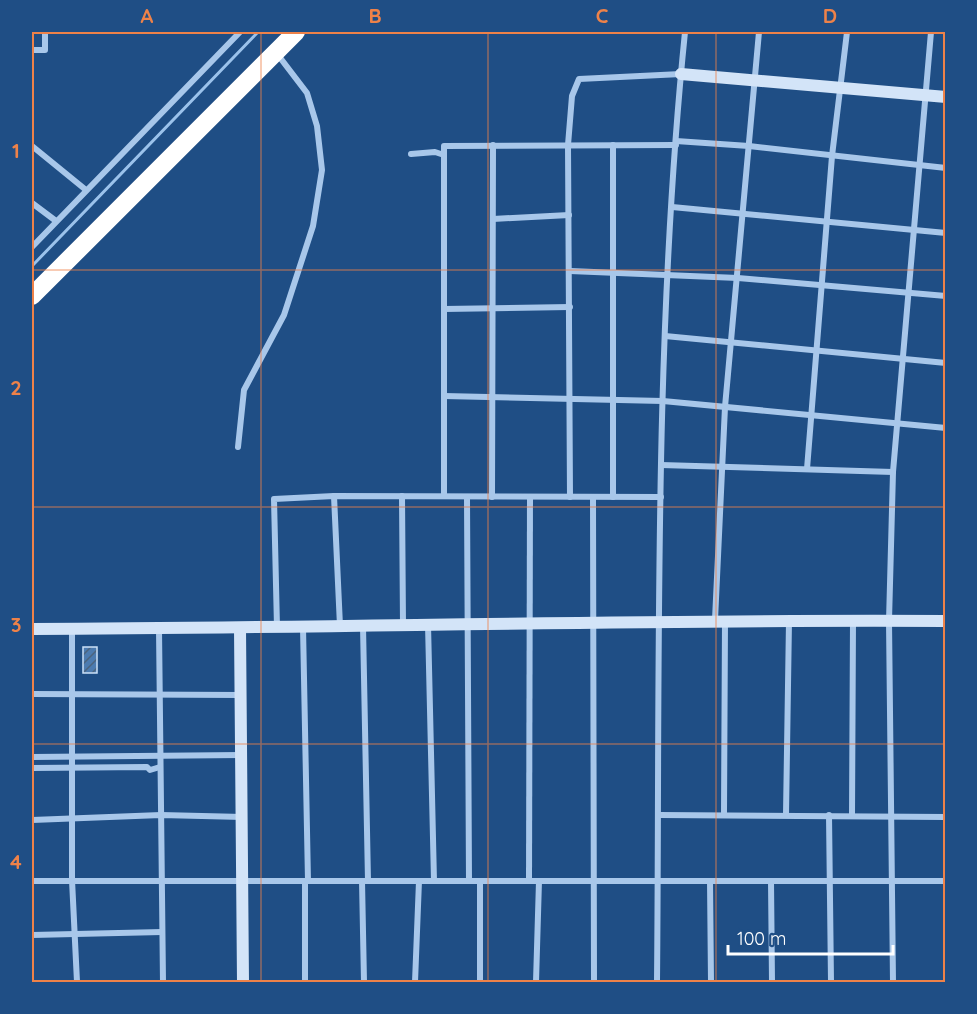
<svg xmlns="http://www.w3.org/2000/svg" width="977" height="1014" viewBox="0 0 977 1014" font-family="Quicksand,sans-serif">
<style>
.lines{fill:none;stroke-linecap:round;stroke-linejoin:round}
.stream{stroke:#9bc2eb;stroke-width:3}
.building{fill:url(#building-hatch);stroke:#cce1f7;stroke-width:1.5}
.street{stroke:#a8c7ea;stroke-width:6}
.secondary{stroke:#d3e4f8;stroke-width:12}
.highway{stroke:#fff;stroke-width:18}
.grid{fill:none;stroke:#ee8249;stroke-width:1.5;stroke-opacity:0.55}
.neatline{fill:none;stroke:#ee8249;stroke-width:2}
.grid-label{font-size:20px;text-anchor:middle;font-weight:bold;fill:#ee8249}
</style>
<defs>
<pattern id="building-hatch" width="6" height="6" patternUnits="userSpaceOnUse" patternTransform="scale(1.5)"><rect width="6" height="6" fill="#4c7bb0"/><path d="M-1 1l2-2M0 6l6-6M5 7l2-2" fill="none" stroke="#4c647e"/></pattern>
</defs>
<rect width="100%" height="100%" fill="#1f4e85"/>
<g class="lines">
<polyline class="stream" points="32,266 258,32"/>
</g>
<rect class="building" x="83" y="647" width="14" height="26"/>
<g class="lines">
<g class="street">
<polyline points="32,50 45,50 45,32"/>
<polyline points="676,141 749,146 946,168"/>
<polyline points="613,145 613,497"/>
<polyline points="32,146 86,190"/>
<polyline points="411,154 435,152 444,155"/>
<polyline points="32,203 56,221"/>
<polyline points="672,207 946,233"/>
<polyline points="493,219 569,215"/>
<polyline points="32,247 240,32"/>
<polyline points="570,271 738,278 946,296"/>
<polyline points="444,309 570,307"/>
<polyline points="665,336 946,363"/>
<polyline points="444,396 663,401 946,428"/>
<polyline points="238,447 244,390 284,315 313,226 322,170 317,126 307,93 278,55"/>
<polyline points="661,465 893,472"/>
<polyline points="807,469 832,156 847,32"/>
<polyline points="334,496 340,626"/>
<polyline points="402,496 403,624"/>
<polyline points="444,496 444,146 676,145"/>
<polyline points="467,497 469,881"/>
<polyline points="492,497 493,145"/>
<polyline points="570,497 568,145 572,96 579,79 681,74"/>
<polyline points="593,497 594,982"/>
<polyline points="715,620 725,407 759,32"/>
<polyline points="428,624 434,881"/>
<polyline points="363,626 368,881"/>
<polyline points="277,627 274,499 334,496 661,497"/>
<polyline points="303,627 308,881"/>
<polyline points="72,629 72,880 77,982"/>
<polyline points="159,629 163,982"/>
<polyline points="32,694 241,695"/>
<polyline points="32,757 241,755"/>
<polyline points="32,768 147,767 150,770 160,767"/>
<polyline points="724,814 725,621"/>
<polyline points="659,815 946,817"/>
<polyline points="786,815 789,621"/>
<polyline points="829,815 831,982"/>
<polyline points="852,816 853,621"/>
<polyline points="32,820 161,815 243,817"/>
<polyline points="32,881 946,881"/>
<polyline points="362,881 364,982"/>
<polyline points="480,881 480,982"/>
<polyline points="529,881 530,497"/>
<polyline points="710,881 711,982"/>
<polyline points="771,881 772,982"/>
<polyline points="32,935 162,932"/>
<polyline points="305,982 305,881"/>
<polyline points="415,982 419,881"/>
<polyline points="536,982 539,881"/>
<path d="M657,982C660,666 653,347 685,32"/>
<polyline points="893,982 889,621 893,472 931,32"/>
</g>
<g class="secondary">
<polyline points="681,74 946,97"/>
<polyline points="240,628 243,982"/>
<path d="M32,629C336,628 641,619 946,621"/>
</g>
<polyline class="highway" points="32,296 296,32"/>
</g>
<path class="grid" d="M261,32V982M488,32V982M716,32V982M32,270H946M32,507H946M32,744H946"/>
<rect width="977" height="1014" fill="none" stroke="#1f4e85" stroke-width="66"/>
<path d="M728 945v9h165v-9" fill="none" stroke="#ffffff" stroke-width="3"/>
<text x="737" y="945" font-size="18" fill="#ffffff" stroke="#1f4e85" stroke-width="4.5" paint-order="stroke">100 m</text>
<rect x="33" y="33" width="911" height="948" class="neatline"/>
<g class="grid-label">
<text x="147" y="23">A</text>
<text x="375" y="23">B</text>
<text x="602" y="23">C</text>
<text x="830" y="23">D</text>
<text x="16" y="158">1</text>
<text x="16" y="395">2</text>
<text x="16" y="632">3</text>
<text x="16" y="869">4</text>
</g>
</svg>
